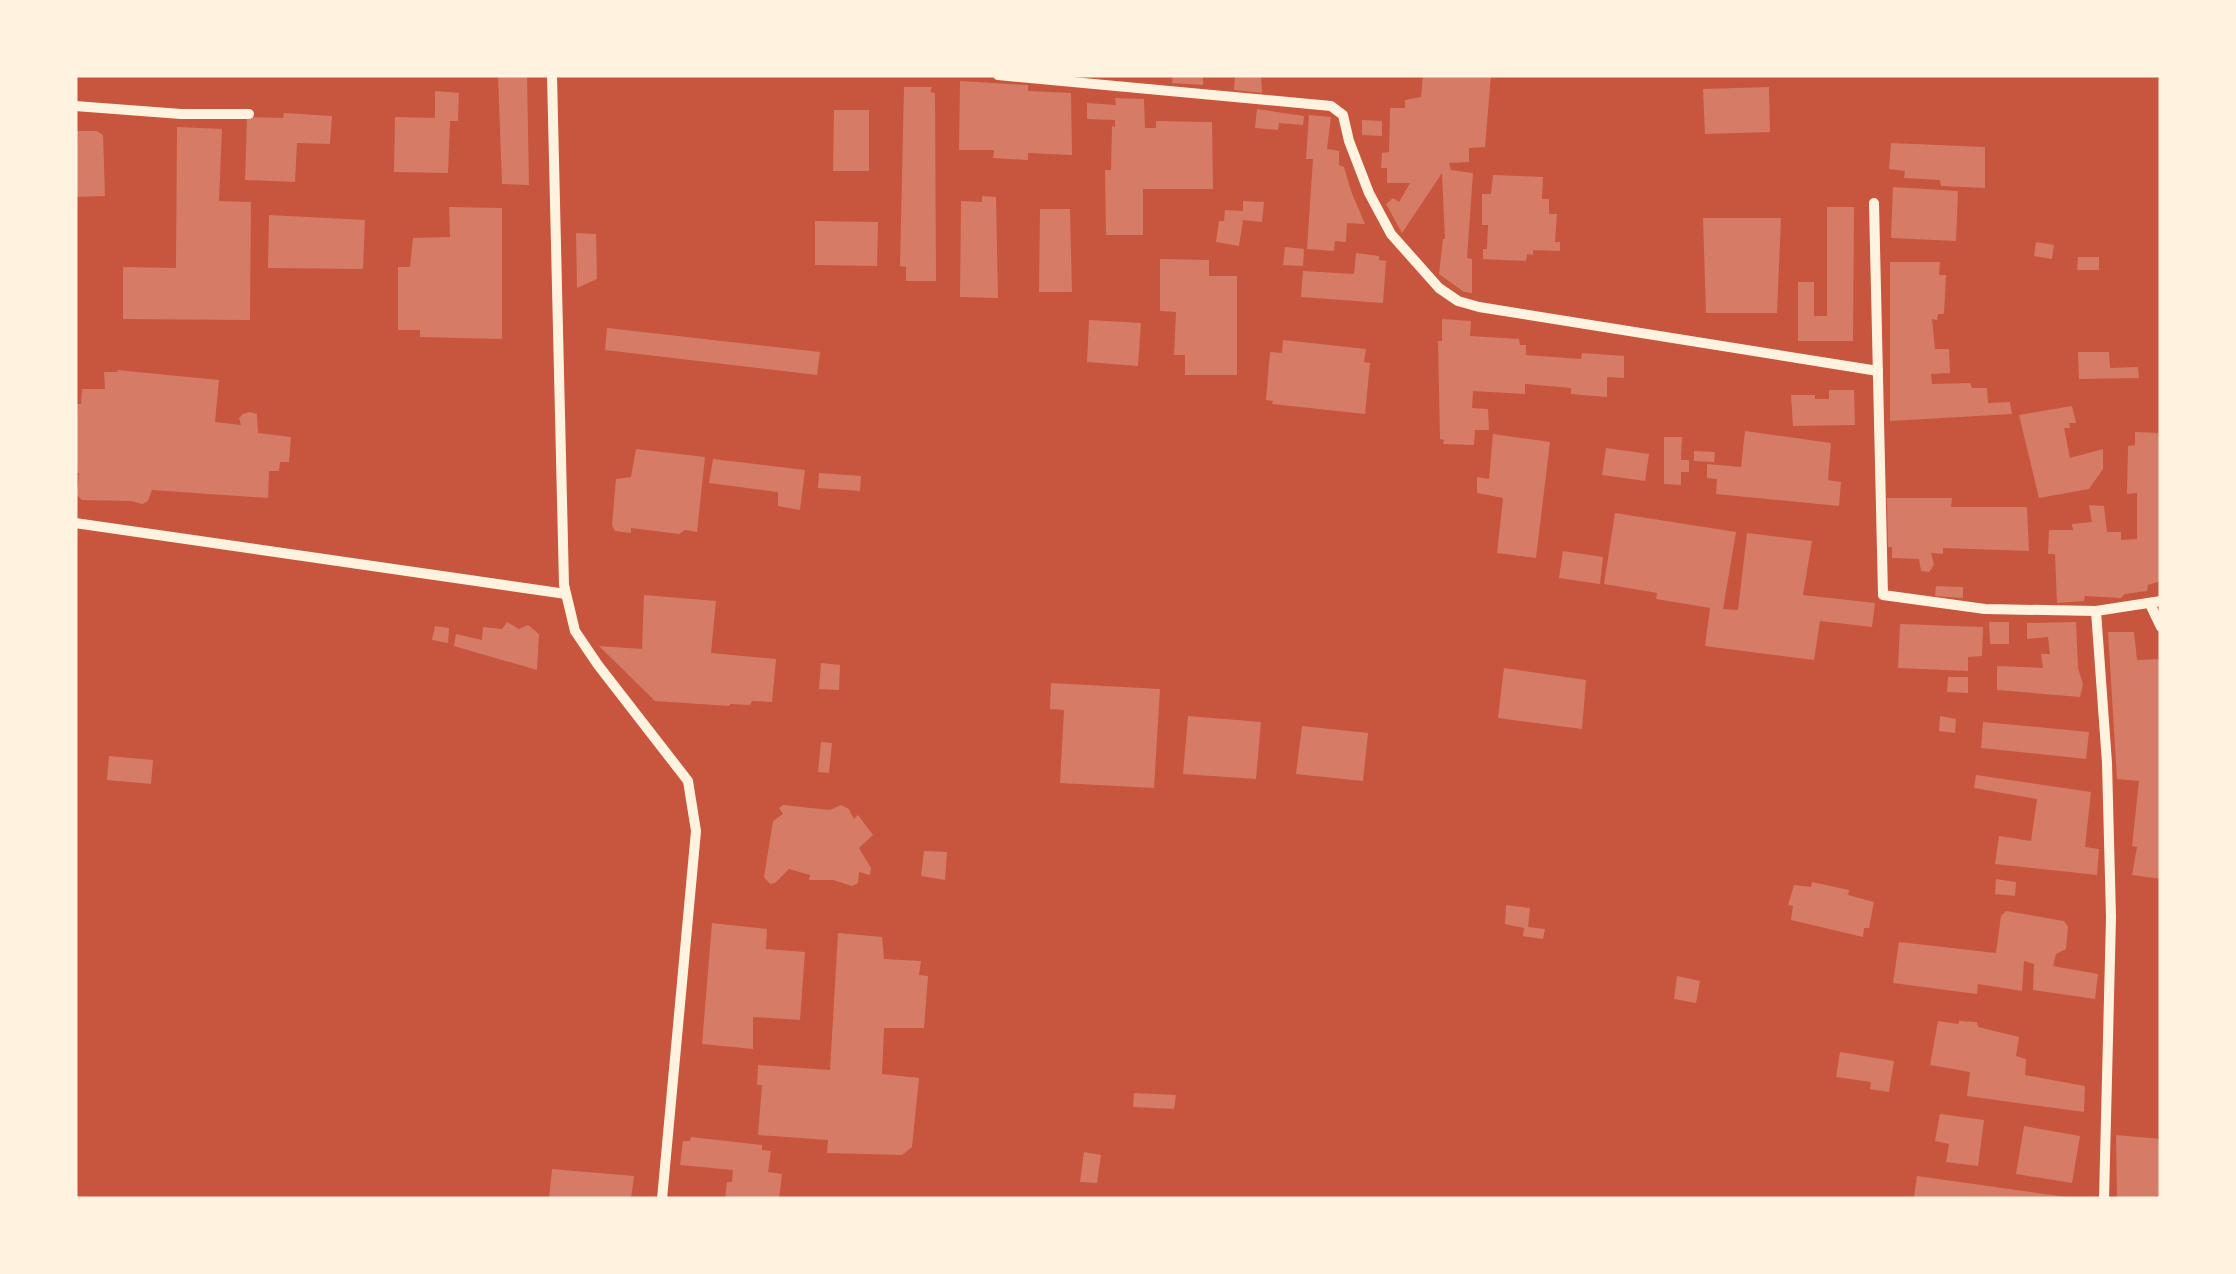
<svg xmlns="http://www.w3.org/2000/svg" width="2236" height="1274" viewBox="0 0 2236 1274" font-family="Spectral,serif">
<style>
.building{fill:#d67c66}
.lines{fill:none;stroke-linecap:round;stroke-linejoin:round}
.minor{stroke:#fff3e0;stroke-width:10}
</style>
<rect width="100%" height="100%" fill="#c8553d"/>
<g class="building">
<polygon points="498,75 527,75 529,185 502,184"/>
<polygon points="1173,75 1203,75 1203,85 1172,83"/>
<polygon points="1235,75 1261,75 1262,93 1234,90"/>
<polygon points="1423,75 1491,75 1485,147 1469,148 1469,162 1449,163 1451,170 1473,173 1467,258 1472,259 1472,293 1464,292 1439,274 1443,239 1445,239 1442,173 1402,233 1386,204 1393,198 1399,202 1410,183 1387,183 1387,168 1381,168 1382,153 1389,152 1390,108 1405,108 1405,100 1421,97"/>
<polygon points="960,81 1028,85 1028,91 1071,93 1072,155 1028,153 1028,160 993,158 994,150 959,150"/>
<polygon points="904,87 932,87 930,92 935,93 936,281 906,281 906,267 900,266"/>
<polygon points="1769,87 1770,132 1705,134 1703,89"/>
<polygon points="435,91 459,93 458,121 450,121 448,173 394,172 395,117 435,118"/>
<polygon points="1115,98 1144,99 1145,128 1156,128 1156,121 1212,122 1213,189 1143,189 1143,235 1106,235 1105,170 1111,170 1112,126 1115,127 1115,120 1087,119 1087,103 1116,105"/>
<polygon points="1257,109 1304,116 1303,125 1279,123 1278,130 1255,128"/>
<polygon points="834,110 869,110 869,171 833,171"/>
<polygon points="284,113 332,116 330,144 297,143 295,182 245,180 247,117 283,118"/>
<polygon points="1309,115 1331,117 1327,149 1339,151 1339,165 1344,167 1351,191 1365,224 1347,223 1346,242 1335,241 1334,251 1307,249 1313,159 1306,159"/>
<polygon points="1362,120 1382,121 1382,136 1362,135"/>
<polygon points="177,127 222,129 219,201 251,202 250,320 123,319 123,267 176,268"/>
<polygon points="75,131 97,131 103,135 105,196 75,197"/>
<polygon points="1891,143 1985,147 1985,188 1941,186 1940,180 1904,178 1905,171 1889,169"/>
<polygon points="1493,175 1543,177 1542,199 1549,199 1549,214 1557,214 1555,242 1560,242 1560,251 1533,250 1533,255 1527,254 1526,261 1483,259 1483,249 1487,249 1488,225 1482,225 1482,194 1491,194"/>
<polygon points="1893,187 1958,191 1956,241 1891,238"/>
<polygon points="982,196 996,197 998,298 960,297 961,201 982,202"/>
<polygon points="1243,201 1264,202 1262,222 1243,220 1239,246 1216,242 1219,221 1224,221 1225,210 1243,211"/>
<polygon points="449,207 502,208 502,339 420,337 420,330 398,330 398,267 410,267 413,238 450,237"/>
<polygon points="1827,207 1854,207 1853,341 1798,341 1798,282 1814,282 1814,316 1827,316"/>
<polygon points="1040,209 1070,209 1072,292 1039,292"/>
<polygon points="269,215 365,220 363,269 268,268"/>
<polygon points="1703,218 1781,218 1777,313 1706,313"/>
<polygon points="815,221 878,222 877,266 815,265"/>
<polygon points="576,233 596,234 597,279 577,288"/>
<polygon points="2036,242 2054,245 2052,259 2034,256"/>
<polygon points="1285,247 1304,249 1303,266 1283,265"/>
<polygon points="1356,253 1379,256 1379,260 1386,261 1383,303 1301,297 1303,271 1354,274"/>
<polygon points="2078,257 2099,257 2099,270 2077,270"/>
<polygon points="1160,259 1209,260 1209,276 1237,276 1237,375 1185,375 1185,355 1174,355 1176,312 1160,311"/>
<polygon points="1890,262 1940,262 1939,275 1946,275 1944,314 1938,314 1937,320 1932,319 1935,349 1949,349 1950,373 1931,374 1932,384 1970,383 1972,388 1987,388 1988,403 2010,402 2012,414 1890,421"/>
<polygon points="1442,319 1471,321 1470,336 1519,339 1520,345 1526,345 1526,355 1581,359 1582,353 1624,356 1624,378 1607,377 1607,397 1571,394 1571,388 1525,384 1525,394 1473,391 1472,408 1488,409 1489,430 1475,430 1474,445 1443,444 1444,440 1440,439 1438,341 1442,341"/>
<polygon points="1089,320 1141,323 1138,366 1087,362"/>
<polygon points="607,328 820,352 817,375 605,350"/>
<polygon points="1283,340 1366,349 1364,362 1370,363 1365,414 1272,404 1273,401 1266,400 1270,352 1282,353"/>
<polygon points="2078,352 2109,352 2110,368 2138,367 2139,378 2079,379"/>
<polygon points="117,370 219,380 215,422 241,425 239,418 243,414 250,412 257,414 258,433 291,437 289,462 280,462 279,471 269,471 268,498 152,490 148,501 142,504 131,501 82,500 77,495 79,473 75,473 75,404 81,404 82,389 105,389 104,372 118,372"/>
<polygon points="1829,390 1854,390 1855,425 1793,426 1791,395 1815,395 1815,399 1829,399"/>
<polygon points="2072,406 2076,423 2069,423 2070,428 2064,428 2070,458 2103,449 2103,469 2089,489 2039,498 2019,415"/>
<polygon points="1745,431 1831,443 1828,480 1841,482 1839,506 1716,494 1717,479 1707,478 1707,464 1741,467"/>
<polygon points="2135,432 2161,433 2161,581 2148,585 2147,591 2125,594 2121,598 2085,596 2084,601 2057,603 2055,554 2048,554 2049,530 2073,530 2072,524 2092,522 2089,505 2104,506 2107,532 2121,532 2121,540 2137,539 2137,493 2127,494 2128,446 2135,445"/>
<polygon points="1493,434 1550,442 1536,558 1497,553 1503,498 1477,493 1477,477 1489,479"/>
<polygon points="1664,437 1682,437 1681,460 1689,460 1689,472 1681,472 1681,485 1664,484"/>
<polygon points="1606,448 1649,454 1645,481 1602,475"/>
<polygon points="636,449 705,457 697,532 685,530 679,534 631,528 631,533 615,531 612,525 616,479 631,477"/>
<polygon points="1694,451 1715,452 1714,462 1694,461"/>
<polygon points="713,459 805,470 800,510 778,506 778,492 709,483"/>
<polygon points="819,473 861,476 860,491 818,488"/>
<polygon points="1887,498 1952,498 1951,507 2027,507 2029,551 1943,548 1943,554 1931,553 1934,565 1929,572 1921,571 1919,559 1892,558 1892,547 1888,547"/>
<polygon points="1615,513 1736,532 1723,609 1738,610 1747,533 1812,541 1803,595 1875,603 1872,627 1820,621 1814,660 1705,646 1710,608 1656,599 1657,593 1604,584"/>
<polygon points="1563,551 1603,557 1600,584 1559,578"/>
<polygon points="1936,586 1963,587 1963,598 1935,596"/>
<polygon points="644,595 716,601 711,653 776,659 772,702 752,701 750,705 730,704 729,706 655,701 599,646 642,649"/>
<polygon points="507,622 519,629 528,625 539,634 537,670 454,646 456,634 482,640 483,627 502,629"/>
<polygon points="1989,622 2009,622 2009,644 1990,644"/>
<polygon points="2076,622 2078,668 2083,684 2080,697 1997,690 1997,666 2043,668 2041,654 2050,654 2048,637 2027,639 2027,623"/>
<polygon points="1900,624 1983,627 1982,656 1968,657 1968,671 1898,668"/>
<polygon points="435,626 449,628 448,643 432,640"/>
<polygon points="2108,632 2134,632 2137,660 2160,659 2161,879 2132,875 2137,847 2132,846 2139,781 2117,779"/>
<polygon points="821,663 840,665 839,690 819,689"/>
<polygon points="1504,668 1586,680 1582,729 1498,718"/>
<polygon points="1948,677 1968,677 1968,693 1947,692"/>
<polygon points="1051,683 1160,689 1154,788 1060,783 1064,710 1050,709"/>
<polygon points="1188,716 1261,722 1256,779 1183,774"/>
<polygon points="1940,716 1956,719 1955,733 1939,731"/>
<polygon points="1983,722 2089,732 2086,759 1981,748"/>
<polygon points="1302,726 1368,733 1363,781 1296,774"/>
<polygon points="821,742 832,743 829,773 818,772"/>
<polygon points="109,756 153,760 151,784 107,780"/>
<polygon points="1976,775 2091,792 2085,847 2099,849 2097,875 1995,864 1999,836 2031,841 2037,799 1974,788"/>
<polygon points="783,805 830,810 841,805 849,809 854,819 858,815 873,835 859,848 871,868 870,875 859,872 858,883 852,886 833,880 809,880 810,875 789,869 775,883 770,884 764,877 773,821 783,814 779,808"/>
<polygon points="924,851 947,852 945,880 921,876"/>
<polygon points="1996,879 2016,882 2015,896 1995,894"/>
<polygon points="1812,882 1849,890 1848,895 1874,902 1869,928 1864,928 1863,937 1791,920 1793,906 1788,905 1794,885 1811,887"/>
<polygon points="1506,905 1530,908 1528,927 1545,929 1543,939 1523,936 1524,928 1505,924"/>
<polygon points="2006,911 2064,921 2068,927 2066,949 2056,954 2053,966 2098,974 2095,999 2033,990 2034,964 2024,961 2022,991 1978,984 1977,994 1893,983 1899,942 1996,953 2001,916"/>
<polygon points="712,923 767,929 766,949 805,952 800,1020 753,1017 753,1049 702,1044"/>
<polygon points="838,933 882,937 884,959 921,961 919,975 928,976 924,1028 884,1028 882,1074 919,1078 912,1147 902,1155 827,1153 828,1140 758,1135 762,1085 757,1085 758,1065 830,1070"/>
<polygon points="1677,976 1700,981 1696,1003 1674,999"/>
<polygon points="1938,1021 1958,1024 1959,1021 1977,1022 1978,1027 2019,1037 2016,1056 2026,1059 2025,1075 2085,1086 2084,1112 1967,1096 1970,1072 1930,1065"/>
<polygon points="1840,1052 1894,1061 1889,1092 1870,1089 1871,1082 1836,1077"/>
<polygon points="1134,1093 1176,1095 1174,1109 1133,1107"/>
<polygon points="1940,1114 1984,1120 1978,1166 1946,1162 1949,1144 1935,1141"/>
<polygon points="2024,1126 2080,1136 2072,1183 2016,1174"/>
<polygon points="2116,1135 2161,1139 2161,1199 2117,1199"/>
<polygon points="691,1137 762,1145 762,1150 771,1151 768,1172 782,1174 779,1199 725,1199 727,1182 732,1182 733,1170 680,1165 683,1141 690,1141"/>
<polygon points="1084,1152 1101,1155 1097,1183 1080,1182"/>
<polygon points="552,1169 634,1176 631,1199 549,1199"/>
<polygon points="1917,1176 2066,1197 2066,1199 1914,1197"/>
</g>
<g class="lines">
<g class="minor">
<polyline points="552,75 564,585 575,631 598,665 688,781 696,831 662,1199"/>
<polyline points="998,75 1331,106 1343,115 1349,141 1369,193 1391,234 1439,288 1458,301 1479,307 1878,371"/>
<polyline points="75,106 181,114 249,114"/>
<polyline points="1874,203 1883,595 1985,609 2096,611"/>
<polyline points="75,523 566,594"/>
<polyline points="2150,604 2161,627"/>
<polyline points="2104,1199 2111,917 2107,763 2096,611 2161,601"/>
</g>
</g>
<rect width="2236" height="1274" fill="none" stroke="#fff3e0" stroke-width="155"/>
</svg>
